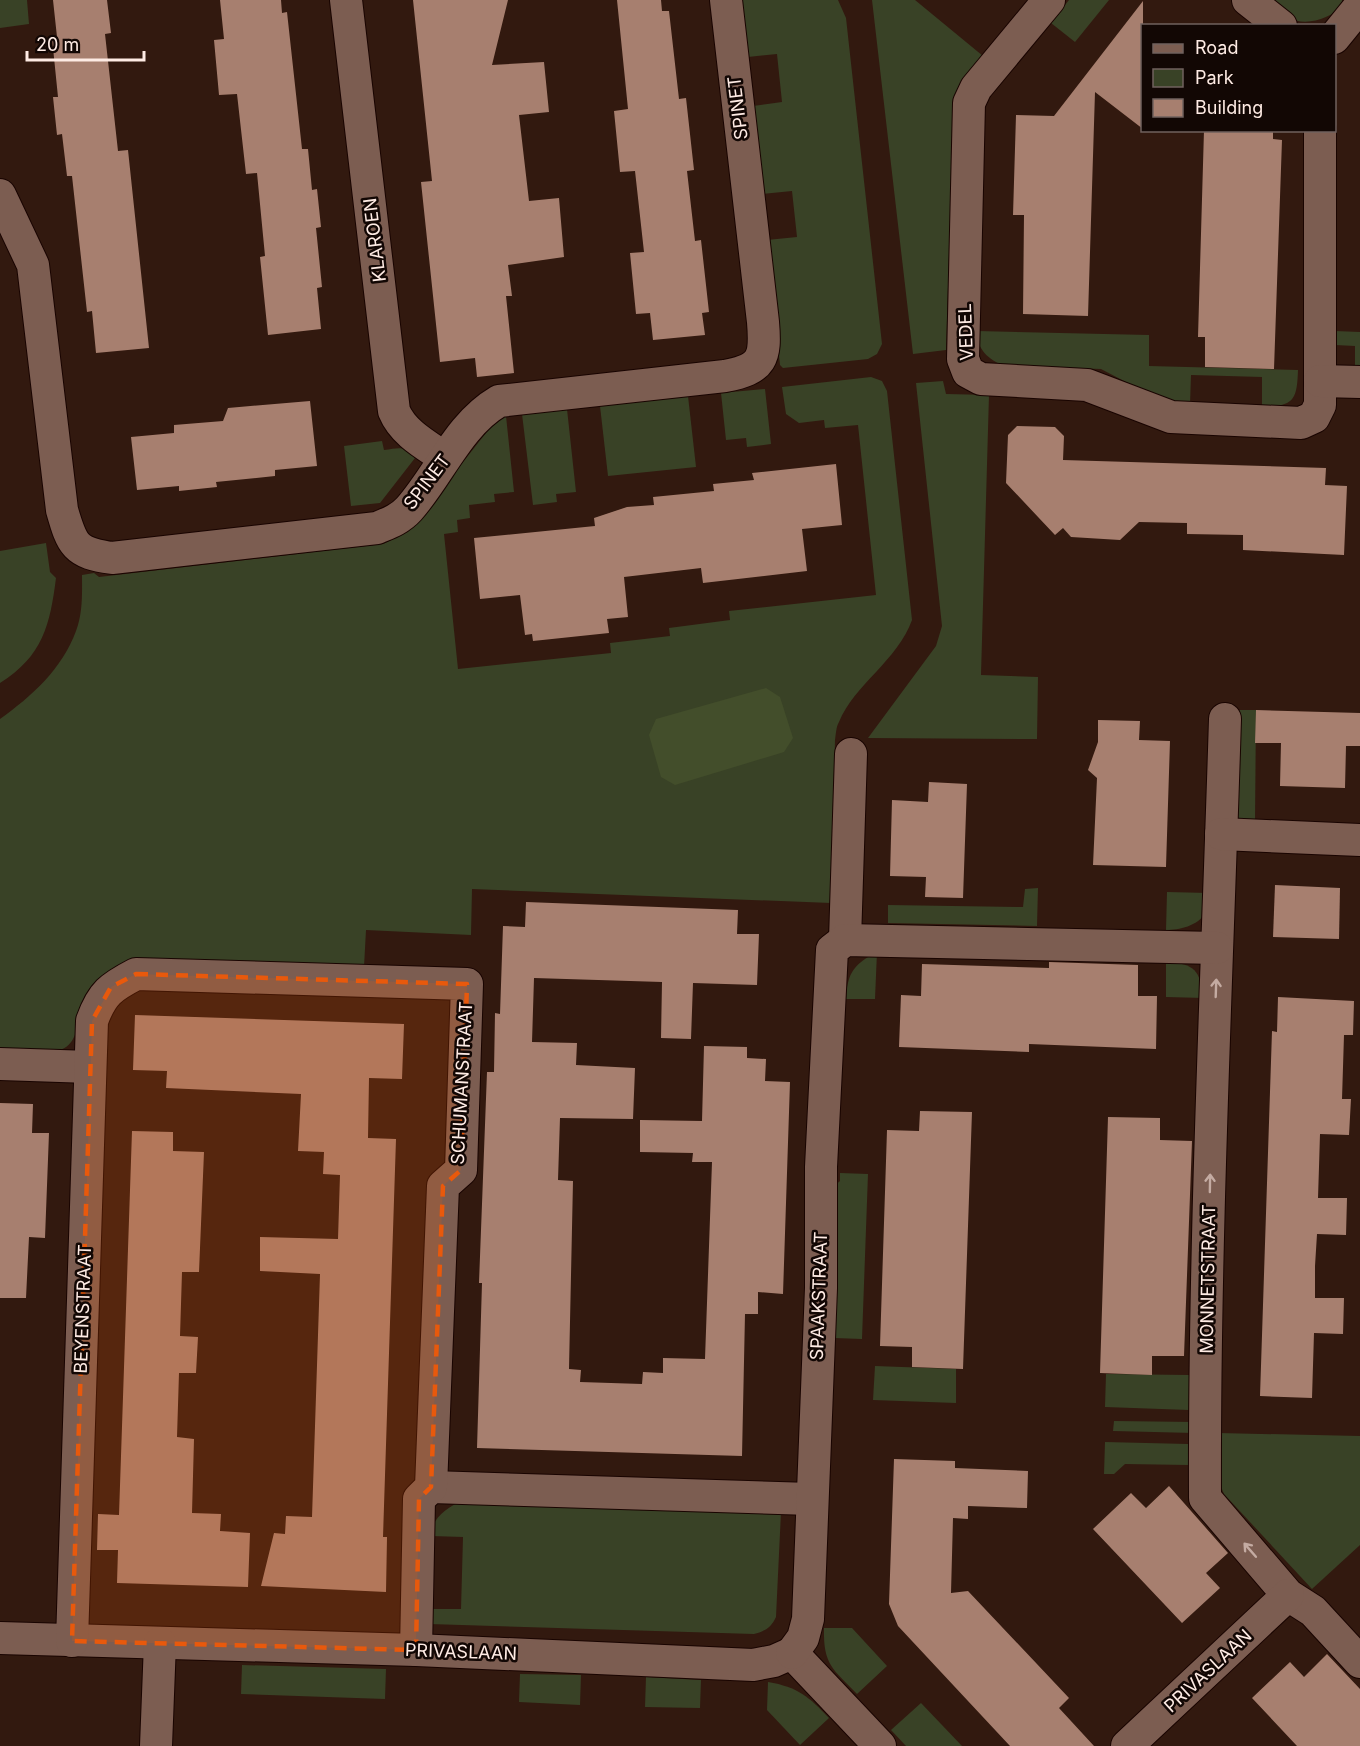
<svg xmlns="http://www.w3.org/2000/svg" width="1360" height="1746" viewBox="0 0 1360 1746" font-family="Inter,sans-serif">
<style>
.green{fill:#394226}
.forest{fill:#434e2b}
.building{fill:#a77f6f}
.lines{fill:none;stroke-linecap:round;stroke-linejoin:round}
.street-casing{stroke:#190400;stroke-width:34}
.street{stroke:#7c5d51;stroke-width:32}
.oneway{stroke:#c4aba2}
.marked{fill:#e8590c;fill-opacity:0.2;stroke:#e8590c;stroke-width:4.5;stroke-dasharray:12 8;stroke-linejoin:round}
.labels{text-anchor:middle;stroke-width:5;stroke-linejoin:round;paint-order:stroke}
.street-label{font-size:18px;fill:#feebe4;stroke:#120704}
</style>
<rect width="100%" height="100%" fill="#32190f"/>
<g class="green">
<polygon points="0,0 27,0 29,24 0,28"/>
<polygon points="742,0 838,0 846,18 882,344 877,354 868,359 783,368 780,365 767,240 797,237 792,191 762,194 753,106 782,102 777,54 748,57"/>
<polygon points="872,0 915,0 983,56 962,82 954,99 946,350 913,354"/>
<polygon points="1069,0 1109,0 1075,42 1051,23"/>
<path d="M1273,0H1342L1343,6C1330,18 1307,27 1289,18C1283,15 1277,5 1273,0Z"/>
<path d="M977,331L1149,335V366L1298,370C1297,400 1294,407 1262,406V377L1191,375L1190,405L1168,404L1101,369L1004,366C988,359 977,350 977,331Z"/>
<polygon points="1335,331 1360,332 1360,370 1355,370 1355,346 1335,345"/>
<path d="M871,377L882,381L887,391L912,620C898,660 854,685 839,722C836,727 836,734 835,740L831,903L472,889L471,935L366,930L364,967L122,964C110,971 97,978 89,989C74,1008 85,1046 56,1051C39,1054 18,1051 0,1051V719C32,696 62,669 76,631C83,613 82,593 82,575L94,573L99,577L383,544L408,532L493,424L506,416L514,492L494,494L495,502L469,505L470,518L457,520L458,532L444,534L458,669L611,653L610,643L670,636L669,628L730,620L729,611L876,595L858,425L825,428L824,420L799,423L786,414L782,387Z"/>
<polygon points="943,381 946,394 989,395 981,675 1038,677 1037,739 868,738 936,646 942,626 916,383"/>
<polygon points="765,389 771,444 747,447 746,438 726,440 721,393"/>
<polygon points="688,396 696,467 608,476 600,406"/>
<polygon points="567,409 576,492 556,494 557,502 533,505 522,414"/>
<path d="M382,441L384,450C400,448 404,445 415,458L380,503L351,506L344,446Z"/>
<path d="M46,543L50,572L56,578C50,625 43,656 0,683V551Z"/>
<polygon points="1239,710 1256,710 1255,823 1238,823"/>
<polygon points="1038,888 1037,926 888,923 888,905 1023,907 1025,889"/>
<path d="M1167,892L1209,893C1207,899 1207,908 1205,913C1198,926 1179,930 1166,930Z"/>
<path d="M877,952L875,999H846C847,973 854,964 877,952Z"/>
<path d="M1166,962C1196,964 1199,970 1204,998L1166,997Z"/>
<polygon points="840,1173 868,1174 862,1339 834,1338 838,1219 824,1205 824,1195 840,1181"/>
<polygon points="875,1366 956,1369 956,1403 873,1400"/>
<polygon points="1106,1374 1189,1375 1189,1410 1105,1407"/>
<polygon points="1114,1421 1195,1422 1194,1433 1113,1431"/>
<polygon points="1218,1433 1360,1436 1360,1545 1312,1589 1224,1494 1219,1482"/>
<polygon points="1105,1442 1188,1444 1188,1465 1125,1464 1114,1474 1104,1474"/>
<path d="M463,1500L781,1512L776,1617C771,1628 765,1631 754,1634L429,1624V1609H461L463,1537L431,1536C432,1517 447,1508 463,1500Z"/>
<path d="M824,1628H852L887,1666L857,1694C833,1669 823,1665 824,1628Z"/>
<polygon points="242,1665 386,1669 385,1699 241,1694"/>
<polygon points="520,1674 581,1675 580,1705 519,1702"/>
<polygon points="646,1677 701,1680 700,1708 645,1707"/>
<path d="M768,1682C798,1687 809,1697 829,1718L800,1745L767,1710Z"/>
<polygon points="921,1703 962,1746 906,1746 891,1730"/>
</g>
<polygon class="forest" points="766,688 780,697 793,738 784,752 675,785 661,777 649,735 656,719"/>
<g class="building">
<polygon points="53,0 107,0 111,33 105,34 118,151 128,150 149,348 96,353 92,311 87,312 72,176 67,176 62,134 57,135 53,97 58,97 52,38 57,37"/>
<polygon points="220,0 281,0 282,13 287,12 302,149 308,149 312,190 317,189 321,227 316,228 322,287 317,288 321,329 268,335 260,257 265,256 257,173 246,174 237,94 219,95 214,40 224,39"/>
<polygon points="413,0 508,0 492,65 544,62 549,112 519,115 529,201 559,198 564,257 508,265 512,296 506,296 514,373 477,377 475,358 440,362 421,182 432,181"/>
<polygon points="617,0 661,0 662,11 669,11 679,99 686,98 694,170 687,171 695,241 701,240 709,312 702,313 705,335 653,340 650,313 636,314 630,253 644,252 635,171 620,172 614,111 628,109"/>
<polygon points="1143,1 1143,129 1095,92 1088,316 1023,314 1024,215 1013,215 1016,115 1054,116"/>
<polygon points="1204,130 1273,130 1273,139 1282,140 1274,369 1205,367 1205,337 1198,337"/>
<polygon points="310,401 317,466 275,470 275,476 216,482 217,487 179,491 179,486 137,490 131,437 174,433 174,425 223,421 228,408"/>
<polygon points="1017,426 1055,427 1064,436 1063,460 1326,468 1325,485 1347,486 1344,555 1243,550 1243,535 1187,534 1187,523 1139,522 1120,540 1071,537 1063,528 1055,535 1006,483 1008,435"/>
<polygon points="836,464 842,525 802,529 807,571 703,583 701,568 624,577 628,617 607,619 609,633 533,641 532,634 525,635 520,595 480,599 474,538 595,526 594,518 627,507 654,505 653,497 714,491 713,484 754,480 752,473"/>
<polygon points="1256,710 1360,713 1360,746 1346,746 1345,788 1280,786 1281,743 1255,743"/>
<polygon points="1098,720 1140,721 1139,740 1170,741 1166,867 1093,865 1097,778 1088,770 1098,742"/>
<polygon points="929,782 967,784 963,898 925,897 926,877 890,876 892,800 928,802"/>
<polygon points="1275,885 1340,888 1339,939 1273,937"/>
<polygon points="526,902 738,910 737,934 759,934 757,985 693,983 691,1039 661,1038 662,982 534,978 532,1042 577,1043 576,1065 635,1068 633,1119 560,1118 558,1180 573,1181 569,1369 581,1370 580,1382 642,1384 643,1372 663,1373 663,1358 705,1359 712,1162 692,1162 693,1153 640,1152 640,1120 702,1121 704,1046 747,1047 747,1058 766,1059 765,1081 790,1082 783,1294 758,1292 758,1314 745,1314 742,1456 477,1448 482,1283 479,1283 481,1230 487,1072 494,1072 495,1013 500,1014 503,926 525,927"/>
<polygon points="1049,962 1138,965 1138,996 1157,996 1156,1049 1029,1044 1029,1052 899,1047 901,995 921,996 922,964 1049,968"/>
<polygon points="1278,997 1354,1001 1353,1035 1344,1035 1342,1099 1351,1099 1349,1135 1320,1134 1319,1167 1318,1198 1347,1198 1346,1235 1317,1234 1315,1266 1315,1298 1344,1298 1343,1334 1314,1333 1312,1398 1260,1396 1272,1031 1277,1032"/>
<polygon points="135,1015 404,1024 402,1079 369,1078 368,1138 396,1139 383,1537 387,1537 386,1592 261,1586 274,1533 285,1534 286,1516 312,1517 320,1274 260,1271 260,1237 338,1239 340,1175 323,1174 324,1152 298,1151 301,1094 166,1088 167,1071 133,1070"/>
<polygon points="0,1103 33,1104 32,1133 49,1133 45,1238 29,1237 26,1298 0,1298"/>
<polygon points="920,1111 972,1112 963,1369 912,1367 912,1347 880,1346 887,1130 919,1131"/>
<polygon points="1108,1117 1160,1118 1160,1140 1192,1141 1184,1356 1152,1356 1152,1375 1100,1373"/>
<polygon points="132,1131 173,1132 173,1151 204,1152 199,1272 182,1272 180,1336 198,1337 196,1373 179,1373 177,1437 194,1439 192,1513 221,1514 220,1531 250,1533 248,1587 117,1583 118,1550 97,1550 98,1514 119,1515"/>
<polygon points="894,1459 955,1461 955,1468 1028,1471 1027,1508 968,1506 968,1519 953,1518 951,1593 968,1591 1069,1698 1059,1708 1094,1746 1010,1746 898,1626 889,1604"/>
<polygon points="1169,1486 1228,1553 1206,1573 1220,1588 1182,1623 1093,1529 1131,1493 1146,1508"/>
<polygon points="1327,1654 1360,1689 1360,1746 1297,1746 1252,1698 1290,1662 1304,1677"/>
</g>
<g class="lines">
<defs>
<g id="street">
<path d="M346,0L394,411C403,433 426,445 445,458"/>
<polyline points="1049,0 976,88 969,103 963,359 968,372 981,379 1087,385 1171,417 1301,423 1314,417 1320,405 1320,130"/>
<polyline points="1248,0 1281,26"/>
<polyline points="1334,38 1360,6"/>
<path d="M0,195L33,265L62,510C72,545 75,553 112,558L377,528C389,523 400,519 409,509C440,474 458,425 499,401L725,376C763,369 766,358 763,322L726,0"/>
<polyline points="1320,381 1360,382"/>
<path d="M1225,719C1217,979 1204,1238 1205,1498L1288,1595L1313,1611L1360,1662"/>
<polyline points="1221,834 1360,840"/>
<polyline points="845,940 851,754"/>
<polyline points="0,1064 90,1067"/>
<polyline points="431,1487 811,1499"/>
<polyline points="0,1638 416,1650 753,1665 774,1661 792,1653 880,1746"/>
<path d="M72,1641L92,1021C102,993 111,987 136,974L467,984L461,1170L443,1186L431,1487L419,1499L416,1650"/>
<polyline points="792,1653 803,1638 808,1619 821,1288 821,1167 832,950 845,940 1217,948"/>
<polyline points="156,1746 160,1643"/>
<polyline points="1127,1746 1288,1595"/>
</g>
</defs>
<use href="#street" class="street-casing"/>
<use href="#street" class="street"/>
</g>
<defs><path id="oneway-shaft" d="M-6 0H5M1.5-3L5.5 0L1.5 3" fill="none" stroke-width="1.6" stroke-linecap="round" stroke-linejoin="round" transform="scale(1.5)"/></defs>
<g class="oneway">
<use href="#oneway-shaft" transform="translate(1216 988) rotate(-88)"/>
<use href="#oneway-shaft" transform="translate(1210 1183) rotate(-89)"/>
<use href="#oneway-shaft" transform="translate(1250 1550) rotate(-131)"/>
</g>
<path class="marked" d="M136,974L467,984L461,1170L443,1186L431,1487L419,1499L416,1650L72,1641L92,1021L111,987Z"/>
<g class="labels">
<g class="street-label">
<text transform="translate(738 108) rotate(-97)" y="6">SPINET</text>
<text transform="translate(375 240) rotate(-97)" y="6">KLAROEN</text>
<text transform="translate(966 332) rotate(-92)" y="6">VEDEL</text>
<text transform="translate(427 482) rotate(-53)" y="6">SPINET</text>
<text transform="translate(462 1083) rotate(-87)" y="6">SCHUMANSTRAAT</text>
<text transform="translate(1208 1279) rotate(-89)" y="6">MONNETSTRAAT</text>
<text transform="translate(819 1296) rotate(-88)" y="6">SPAAKSTRAAT</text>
<text transform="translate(83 1309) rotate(-88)" y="6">BEYENSTRAAT</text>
<text transform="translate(461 1652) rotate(2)" y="6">PRIVASLAAN</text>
<text transform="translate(1208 1671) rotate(-43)" y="6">PRIVASLAAN</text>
</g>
</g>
<rect x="1141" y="24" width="195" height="108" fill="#120704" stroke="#70625e" stroke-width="1.5"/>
<rect x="1153" y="44" width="30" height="9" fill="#7c5d51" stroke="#70625e" stroke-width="1.5"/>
<text x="1195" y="54" font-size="18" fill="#feebe4">Road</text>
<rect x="1153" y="69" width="30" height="18" fill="#394226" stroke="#70625e" stroke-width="1.5"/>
<text x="1195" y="84" font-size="18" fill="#feebe4">Park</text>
<rect x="1153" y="99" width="30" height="18" fill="#a77f6f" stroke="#70625e" stroke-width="1.5"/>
<text x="1195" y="114" font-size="18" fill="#feebe4">Building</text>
<path d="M27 51v9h117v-9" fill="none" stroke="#feebe4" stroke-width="3"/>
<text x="36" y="51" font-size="18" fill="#feebe4" stroke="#120704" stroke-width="4.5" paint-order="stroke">20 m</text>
</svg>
